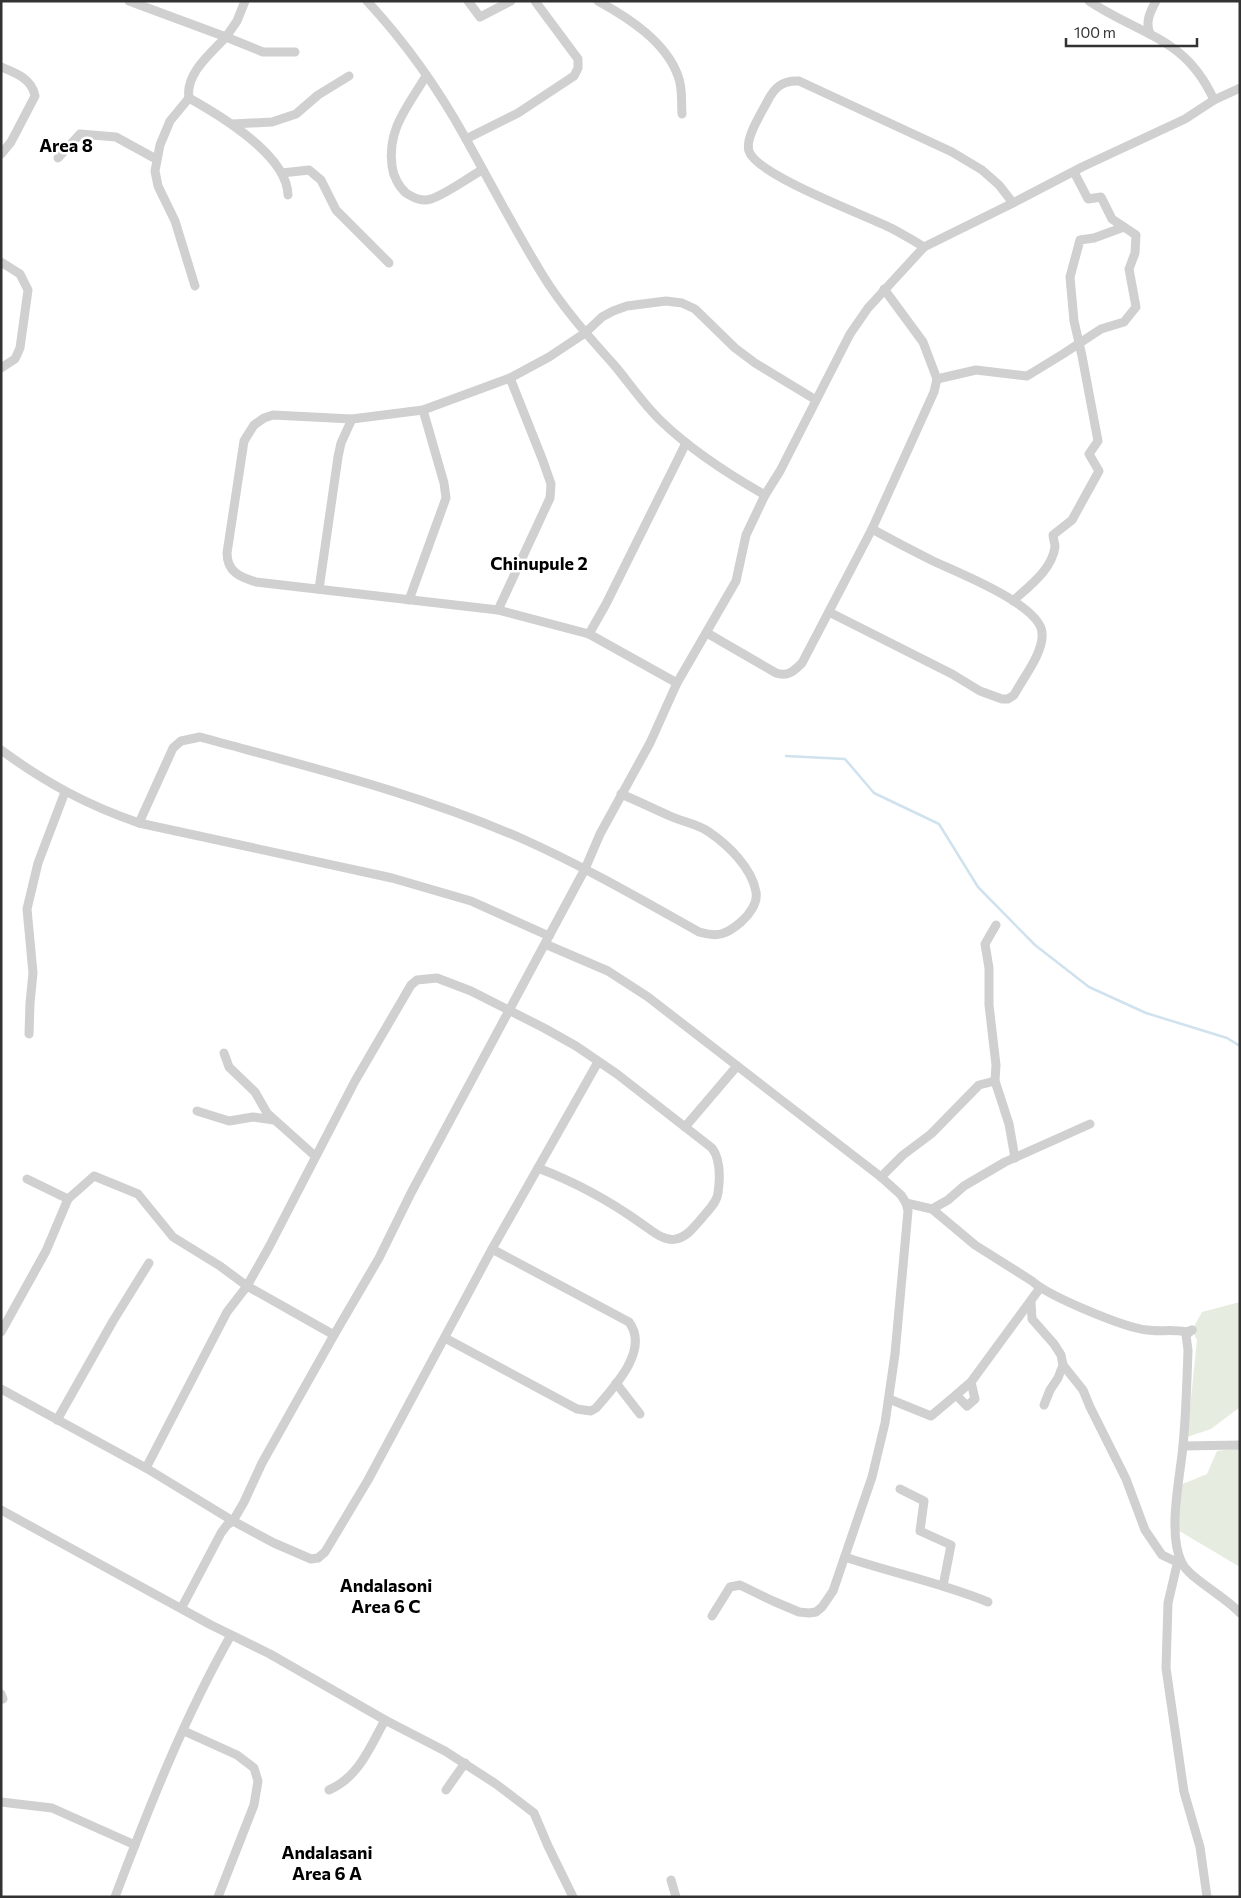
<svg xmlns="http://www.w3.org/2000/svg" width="1241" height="1898" viewBox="0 0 1241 1898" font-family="Commissioner,sans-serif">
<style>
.green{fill:#e6ecdf}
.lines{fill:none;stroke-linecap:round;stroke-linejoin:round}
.stream{stroke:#cfe2ee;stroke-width:2.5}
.street{stroke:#d0d0d0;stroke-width:9}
.labels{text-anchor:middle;stroke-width:5;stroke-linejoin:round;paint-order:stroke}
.quarter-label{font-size:18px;font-weight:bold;fill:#000;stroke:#fff}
</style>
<rect width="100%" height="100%" fill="#fff"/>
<g class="green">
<polygon points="1240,1302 1240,1407 1211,1429 1187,1437 1197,1340 1192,1330 1202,1312"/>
<polygon points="1240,1448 1240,1567 1176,1529 1180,1485 1207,1474 1217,1451"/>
</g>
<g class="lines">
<polyline class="stream" points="786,756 845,759 874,793 939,824 978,887 1035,945 1089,987 1146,1013 1227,1038 1240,1046"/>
<g class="street">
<polyline points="129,1 226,37 237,21 245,1"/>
<path d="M367,1C405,42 439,90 466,139C491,184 515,230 542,274C562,307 589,337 615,366C630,384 644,405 661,421C692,451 728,474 765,495"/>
<polyline points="468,1 480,17 511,1"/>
<path d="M598,1C629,18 666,42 678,76C683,88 681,101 682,114"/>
<path d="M1089,1C1141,36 1185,36 1214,100"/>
<path d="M1150,34C1145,22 1150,12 1156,1"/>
<path d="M1,67C16,73 32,79 35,96L11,142L1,154"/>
<path d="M426,76C408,106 387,129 392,166C393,176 399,187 406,193C414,198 422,202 431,199C448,193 466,179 482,170"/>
<path d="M189,98C221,116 287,155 288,195"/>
<polyline points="232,124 272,122 296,114 318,95 349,76"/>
<polyline points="466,139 518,113 574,76 578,68 578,59 535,1"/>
<polyline points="58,158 80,134 116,137 156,159"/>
<polyline points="282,173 309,170 321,180 336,210 389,263"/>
<path d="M924,247C913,240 902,234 891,228C865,215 756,175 749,151C745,138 761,114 767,102C774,88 782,80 799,81L952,152L982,170L999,185L1013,203"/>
<polyline points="1,262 20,274 28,290 20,348 15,359 1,368"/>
<path d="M195,286L175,221L158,186L155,171L160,145L170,121L189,98C185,74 211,53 226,37L263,52H295"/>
<polyline points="937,379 976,370 1027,376 1063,354 1101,329 1124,322 1136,307 1129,269 1135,253 1136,235 1112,219 1101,197 1088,199 1074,172"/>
<polyline points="319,589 338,457 341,443 352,419"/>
<polyline points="409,600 446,498 444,483 423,410"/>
<path d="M1013,601C1028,587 1052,570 1055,547C1055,543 1053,538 1053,535L1072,520L1099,471L1089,454L1098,441L1082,356L1074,321L1070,277L1080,240L1094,238L1124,227"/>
<polyline points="498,610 550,498 551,484 543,461 510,378"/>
<path d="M829,612L952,674L980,691L1002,699H1008L1014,695C1023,678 1044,652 1042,633C1041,605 957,572 933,561C913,551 892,540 872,529"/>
<path d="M707,633L776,673C788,677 794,671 802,663L872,529L934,392L937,379L923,342L884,289"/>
<polyline points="589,634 606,604 686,443"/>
<path d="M677,683L589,634L498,610L256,582C240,577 227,572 227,553L244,441L254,425L264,418L273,415L352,419L423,410L510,378L549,357L585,333L602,317L613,311L627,306L666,301L682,303L695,309L735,348L755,363L816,400"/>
<path d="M1,750C46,783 87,805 139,823L392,878L471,901L549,936"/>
<path d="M139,823L173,748L181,741L200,737C309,767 421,794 525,840C585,867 642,900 699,932C718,938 727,934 741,922C749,915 758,903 756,892C752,868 728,845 709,832C698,824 683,822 670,816C654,809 638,801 621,794"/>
<polyline points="996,925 985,944 989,968 989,1005 996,1065 995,1081 1009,1124 1015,1158"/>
<polyline points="545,944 608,971 648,997 881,1177 901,1195 906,1203 908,1211 895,1354 885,1423 872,1477 833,1591 822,1607 816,1612 809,1613 799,1612 773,1601 740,1585 730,1587 712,1616"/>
<polyline points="29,1034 30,1003 33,973 27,909 38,863 65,792"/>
<polyline points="224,1053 229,1067 255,1092 267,1113 315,1156"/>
<polyline points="197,1111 229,1121 253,1117 274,1120"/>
<polyline points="685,1127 737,1066"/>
<polyline points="881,1177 903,1155 931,1134 979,1085 995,1081"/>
<polyline points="27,1179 68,1199"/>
<path d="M906,1203L932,1209L975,1245L1032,1281C1048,1296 1125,1328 1147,1330C1160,1332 1173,1329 1186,1332L1192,1330"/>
<polyline points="932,1209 948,1200 964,1186 1005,1162 1090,1124"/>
<polyline points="1031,1302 1032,1319 1054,1344 1061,1355 1063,1365 1058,1378 1050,1390 1044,1405"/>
<path d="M1192,1330L1186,1335L1188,1350C1187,1382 1186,1414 1183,1446C1180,1478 1167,1534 1182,1563C1189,1578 1226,1597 1240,1613"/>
<polyline points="1,1332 46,1251 68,1199 94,1176 138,1194 173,1237 220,1266 247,1286 334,1335"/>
<path d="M445,1338L577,1409L591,1411L596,1408C614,1387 650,1350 629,1322L492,1249"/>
<polyline points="1063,1365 1083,1390 1090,1407 1126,1479 1145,1530 1162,1555 1177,1562"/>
<polyline points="971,1382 956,1395 967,1406 975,1399 971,1382 1040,1288"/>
<polyline points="616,1383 640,1414"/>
<polyline points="1,1389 146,1468 233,1521 274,1543 311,1559 318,1558 325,1552 368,1480 492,1249 598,1062"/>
<polyline points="889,1399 931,1416 956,1395"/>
<polyline points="57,1420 113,1321 149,1263"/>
<polyline points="1183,1446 1240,1445"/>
<path d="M146,1468L227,1312L247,1286L269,1247L355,1081L411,985L417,980L437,978L471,991L544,1028L576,1046L617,1074L712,1148C721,1160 720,1179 718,1193C717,1203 708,1210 702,1218C695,1226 687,1237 676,1239C664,1242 651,1230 642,1224C610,1201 575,1182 538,1168"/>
<polyline points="900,1489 924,1501 920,1531 951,1545 943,1586"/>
<polyline points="1,1510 211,1625 270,1654 385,1720 445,1751 496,1784 534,1813 548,1846 573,1897"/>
<polyline points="1179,1556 1168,1603 1166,1668 1184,1792 1200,1847 1207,1897"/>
<path d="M845,1557C892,1573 942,1583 988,1602"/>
<polyline points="182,1607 221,1533 227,1525 233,1521 244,1502 262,1463 334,1335 379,1258 411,1193 585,869 600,834 650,743 677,683 736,581 746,535 765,495 780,471 850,334 868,308 924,247 1013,203 1082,167 1185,119 1214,100 1240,88"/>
<polyline points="1,1694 3,1699"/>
<polyline points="184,1731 237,1755 254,1768 258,1781 254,1805 218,1897"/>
<path d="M329,1790C359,1777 370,1747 385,1720"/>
<polyline points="446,1790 465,1763"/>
<polyline points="1,1802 52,1808 135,1845"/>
<polyline points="671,1880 676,1897"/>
<path d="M115,1897C149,1807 184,1718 231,1635"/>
</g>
</g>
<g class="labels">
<g class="quarter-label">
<text x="66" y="152">Area 8</text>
<text x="539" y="570">Chinupule 2</text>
<text x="386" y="1592">Andalasoni<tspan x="386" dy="21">Area 6 C</tspan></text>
<text x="327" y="1859">Andalasani<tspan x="327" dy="21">Area 6 A</tspan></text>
</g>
</g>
<rect width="1241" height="1898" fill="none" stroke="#333333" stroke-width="5"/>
<path d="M1066 38v8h131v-8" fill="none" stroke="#333333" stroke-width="2.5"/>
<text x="1074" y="38" font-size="15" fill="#333333" stroke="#ffffff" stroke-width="4" paint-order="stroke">100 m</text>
</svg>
